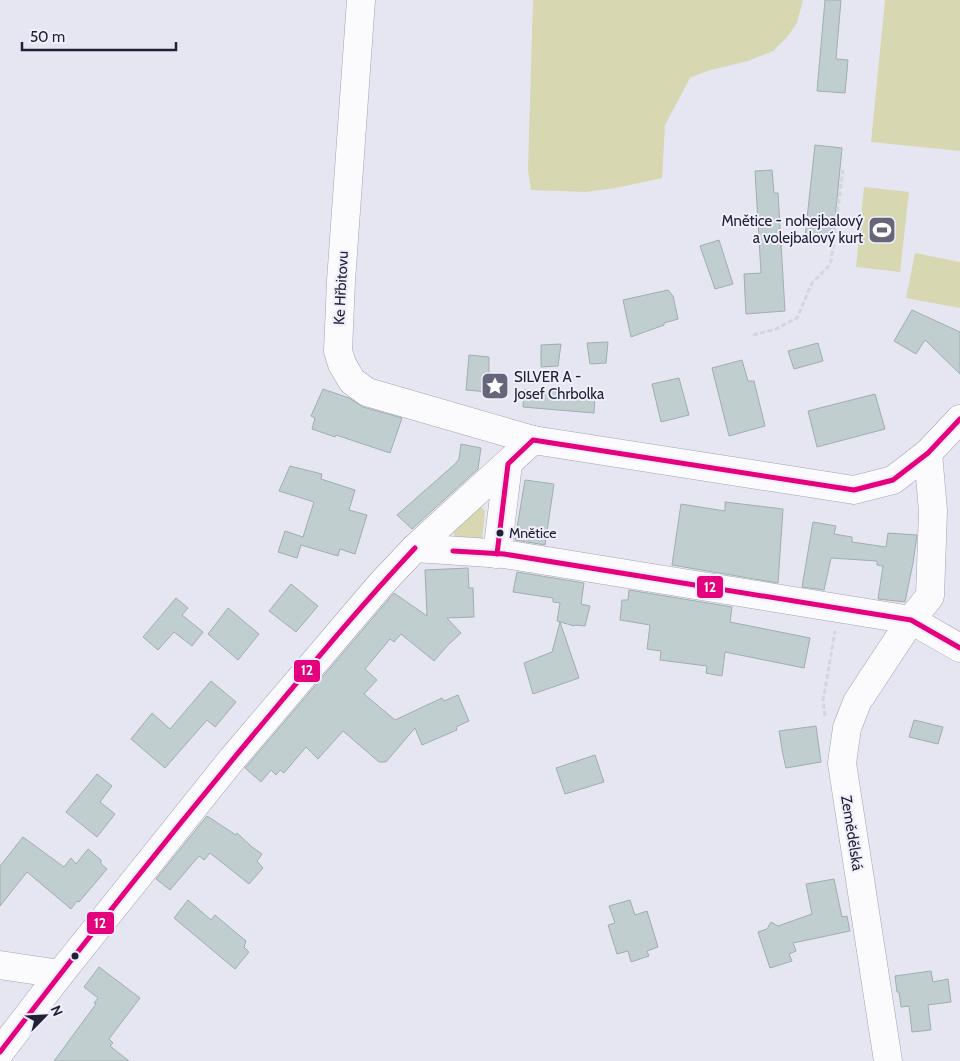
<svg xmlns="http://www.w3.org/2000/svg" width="960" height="1061" viewBox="0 0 960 1061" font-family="Cabin,sans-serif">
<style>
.green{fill:#d7d7b1}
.building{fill:#c0cecf;stroke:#a0aeaf}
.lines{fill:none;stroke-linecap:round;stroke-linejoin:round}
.minor-casing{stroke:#a2a2b2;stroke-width:29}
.path{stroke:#d5d5da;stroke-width:3;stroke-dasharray:5 2.5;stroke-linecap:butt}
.minor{stroke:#fbfbfd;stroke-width:28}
.bus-1-casing{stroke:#efeefb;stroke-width:9}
.bus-1{stroke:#e5007d;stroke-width:5}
.bus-dot{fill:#222037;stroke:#efeefb;stroke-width:2}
.labels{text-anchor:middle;stroke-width:4;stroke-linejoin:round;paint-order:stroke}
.bus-label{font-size:14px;fill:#222037;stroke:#efeefb;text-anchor:start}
.poi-label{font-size:15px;fill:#222037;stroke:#efeefb;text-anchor:end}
.street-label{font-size:15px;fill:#222037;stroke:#efeefb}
.line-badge{stroke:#efeefb;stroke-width:2}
.badge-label{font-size:14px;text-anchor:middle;font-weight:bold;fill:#fff}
</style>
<rect width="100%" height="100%" fill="#e6e6f3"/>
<g class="green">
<polygon points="533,0 803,0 797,23 788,36 773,51 748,61 707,71 690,78 665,125 662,178 616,188 585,192 531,190 528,170"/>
<polygon points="885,0 960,0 960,151 871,142"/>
<polygon points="864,187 909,192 900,272 856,267"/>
<polygon points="915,253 960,262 960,308 906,298"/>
<polygon points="480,508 483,508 485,511 482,540 456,538 454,536 454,530 477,509"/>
</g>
<g class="building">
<polygon points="825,0 841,0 836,59 848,60 845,93 817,91"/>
<polygon points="815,145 842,148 833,240 805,237"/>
<polygon points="772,170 774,193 778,193 785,311 746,314 744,274 761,273 755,171"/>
<polygon points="719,240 733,284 715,289 700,246"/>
<polygon points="668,290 673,296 678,319 664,323 664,325 631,337 623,300"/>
<polygon points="912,310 960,332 960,374 925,340 916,354 894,341"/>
<polygon points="608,342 606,363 590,364 587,343"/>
<polygon points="818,343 823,361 794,369 788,351"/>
<polygon points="561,344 558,366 541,367 541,345"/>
<polygon points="469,355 489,357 489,392 466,390"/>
<polygon points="742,360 748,381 754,381 765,426 729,436 712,368"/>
<polygon points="679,378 689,415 661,422 652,384"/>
<polygon points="323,389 349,398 363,407 402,418 390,453 336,435 335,437 312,429 315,418 311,416"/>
<polygon points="524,390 595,394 594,413 523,407"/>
<polygon points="875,394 885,429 817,447 808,411"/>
<polygon points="461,444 481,448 478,469 412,529 397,515 455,464 459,459"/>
<polygon points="290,466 322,474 321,479 355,490 349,510 367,515 355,554 340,549 338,556 301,545 297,558 278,552 285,531 303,537 314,502 279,491"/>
<polygon points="525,480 554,484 545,545 515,540"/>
<polygon points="725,502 783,509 778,583 672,565 681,504 725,511"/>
<polygon points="813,522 836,526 834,534 852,537 852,542 886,547 888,533 917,535 913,563 905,602 878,599 883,566 877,565 877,561 831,558 824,590 802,587"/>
<polygon points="468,568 469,588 473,588 474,617 447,618 461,633 448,645 434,661 401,634 394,642 390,639 365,669 377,680 364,694 395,720 442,698 444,701 458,695 469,721 456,727 457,730 422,745 415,728 386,762 379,762 343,731 318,759 306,747 284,773 280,770 276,775 271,770 261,782 245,768 394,593 427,616 425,570"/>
<polygon points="517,572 584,583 581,604 590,606 585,626 575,625 574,626 557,621 560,603 553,602 553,598 513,592"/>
<polygon points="291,584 318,606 296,632 269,611"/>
<polygon points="629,590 732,607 730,622 810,638 804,668 725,652 722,676 706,673 707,666 660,660 661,651 647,649 650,625 620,620 622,600 628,600"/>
<polygon points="176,598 188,608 182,615 203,632 192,646 174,632 158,650 143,637"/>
<polygon points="228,608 259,634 238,660 208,634"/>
<polygon points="560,622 579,678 533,694 524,663 552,652"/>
<polygon points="211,681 236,702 215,727 207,720 165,768 131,739 152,713 170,729"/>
<polygon points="914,720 943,727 938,744 909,737"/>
<polygon points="816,726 821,762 786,768 783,755 779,731"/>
<polygon points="595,755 604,782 565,794 556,768"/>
<polygon points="97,774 112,786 100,802 115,814 97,837 66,812"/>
<polygon points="207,816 236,835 237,833 252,847 262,854 257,861 263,868 249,884 210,853 204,860 199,856 170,890 156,879"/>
<polygon points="23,837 64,867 71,858 76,864 88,849 101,860 101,864 107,869 79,902 77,901 71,909 27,872 0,906 0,866"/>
<polygon points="834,879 842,917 847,916 850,931 793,943 796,951 789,954 792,961 770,968 758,932 767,929 771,922 778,926 812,914 806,884"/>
<polygon points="188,900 211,920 215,915 246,941 244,947 249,952 235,969 174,918"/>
<polygon points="630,900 635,915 647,911 658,947 647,951 649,956 631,962 628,951 617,954 608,925 615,923 609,906"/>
<polygon points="99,967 140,998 109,1039 113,1043 110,1046 129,1061 54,1061 96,1004 94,1003 98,998 84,987"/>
<polygon points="931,971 933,982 948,979 951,1002 928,1005 931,1030 912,1032 909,1006 901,1007 899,992 897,992 895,976"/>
</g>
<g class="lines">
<defs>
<g id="minor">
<polyline points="361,0 341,281 338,351 342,364 352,381 367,392 533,440"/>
<polyline points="415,548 504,554 911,620 960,648"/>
<polyline points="497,554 508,464"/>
<polyline points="0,965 60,974"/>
<polyline points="0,1052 60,974 233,758 381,584 415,548 533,440 854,490 893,480 928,453 960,419"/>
<polyline points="888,1061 842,763 847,728 857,702 911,620 930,596 933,511 928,453"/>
</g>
</defs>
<use href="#minor" class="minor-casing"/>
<g class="path">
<polyline points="753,335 776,329 797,318 812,283 827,268 831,261 843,170"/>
<polyline points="825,716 823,701 835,631"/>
</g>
<use href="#minor" class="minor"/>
<defs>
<g id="bus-1">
<polyline points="453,551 504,554 911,620 960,648"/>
<polyline points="497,554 508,464 533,440 854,490 893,480 928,453 960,419"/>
<path d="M0,1052C89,936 180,822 274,710C320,655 366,600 415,548"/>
</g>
</defs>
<use href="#bus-1" class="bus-1-casing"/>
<use href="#bus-1" class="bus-1"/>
</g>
<defs>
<symbol id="stadium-square" viewBox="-11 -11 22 22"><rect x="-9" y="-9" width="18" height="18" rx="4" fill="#676579" stroke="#efeefb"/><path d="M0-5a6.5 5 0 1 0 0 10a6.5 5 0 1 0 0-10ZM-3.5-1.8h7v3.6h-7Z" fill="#fff"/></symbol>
<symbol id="sight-square" viewBox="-11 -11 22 22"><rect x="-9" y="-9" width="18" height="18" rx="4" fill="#676579" stroke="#efeefb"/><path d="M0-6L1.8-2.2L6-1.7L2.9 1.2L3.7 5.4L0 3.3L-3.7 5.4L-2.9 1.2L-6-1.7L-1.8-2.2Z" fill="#fff"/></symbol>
</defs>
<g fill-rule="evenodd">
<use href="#stadium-square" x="866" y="214" width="32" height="32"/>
<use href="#sight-square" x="479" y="370" width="32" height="32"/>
</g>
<g class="bus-dot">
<circle cx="500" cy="533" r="4.5"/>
<circle cx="75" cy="956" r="4.5"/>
</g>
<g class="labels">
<g class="bus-label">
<text x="509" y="538">Mnětice</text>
</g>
<g class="poi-label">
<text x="863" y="226">Mnětice - nohejbalový<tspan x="863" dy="17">a volejbalový kurt</tspan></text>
<text x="514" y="382" text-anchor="start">SILVER A -<tspan x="514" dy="17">Josef Chrbolka</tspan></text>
</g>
<g class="street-label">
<text transform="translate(341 288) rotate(-87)" y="5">Ke Hřbitovu</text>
<text transform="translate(852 833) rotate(81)" y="5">Zemědělská</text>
</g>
</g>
<g class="line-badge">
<rect x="696" y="575" width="28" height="24" rx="5" fill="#e5007d"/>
<rect x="293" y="659" width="28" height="24" rx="5" fill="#e5007d"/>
<rect x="86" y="911" width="29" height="24" rx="5" fill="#e5007d"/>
</g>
<g class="badge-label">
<text x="710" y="592">12</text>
<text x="307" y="675">12</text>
<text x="100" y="928">12</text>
</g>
<g transform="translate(45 1016) rotate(66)" stroke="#efeefb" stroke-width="4" paint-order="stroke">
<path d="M0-4L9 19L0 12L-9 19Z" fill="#222037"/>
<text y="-8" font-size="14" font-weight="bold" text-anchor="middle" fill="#222037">N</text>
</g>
<path d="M22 42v8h154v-8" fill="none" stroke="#222037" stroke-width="2.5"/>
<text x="30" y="42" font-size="15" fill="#222037" stroke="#efeefb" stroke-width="4" paint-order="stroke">50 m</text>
</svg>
